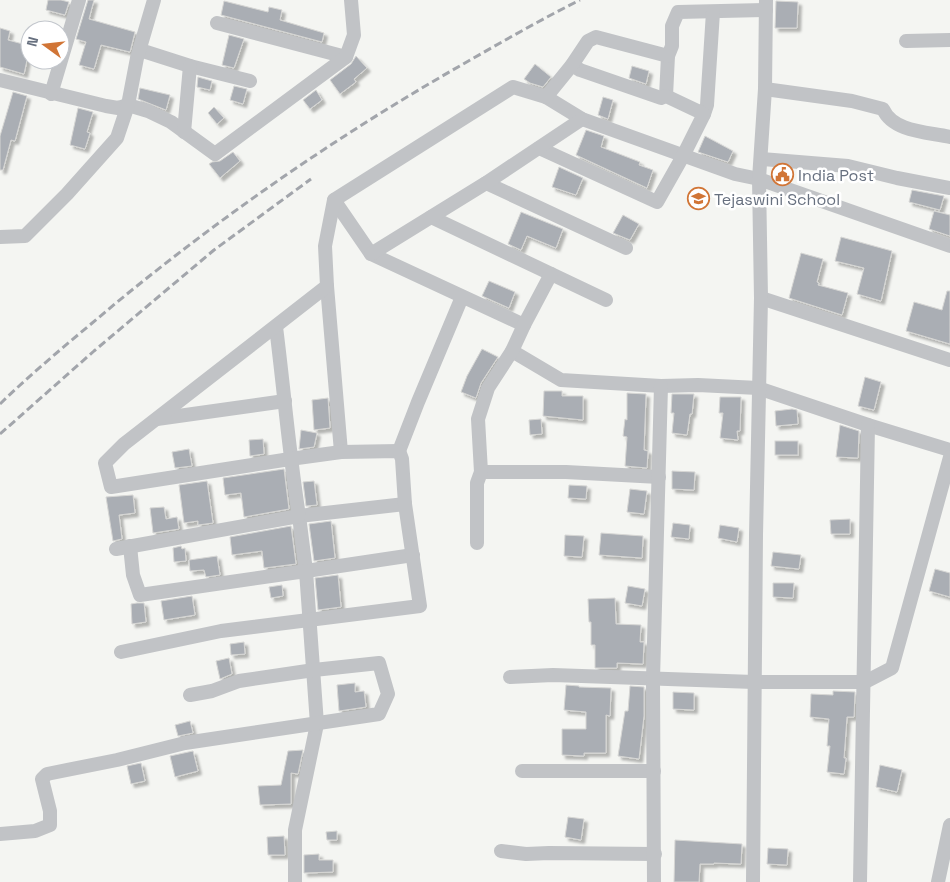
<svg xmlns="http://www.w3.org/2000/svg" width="950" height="882" viewBox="0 0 950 882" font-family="'Space Grotesk',sans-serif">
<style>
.building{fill:#aaaeb4;stroke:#d6d6d4;filter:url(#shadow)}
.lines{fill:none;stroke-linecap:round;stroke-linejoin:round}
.minor{stroke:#c1c3c6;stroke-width:14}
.rail{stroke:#a2a5ab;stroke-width:3;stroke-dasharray:8 4;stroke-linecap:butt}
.labels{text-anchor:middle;stroke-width:5;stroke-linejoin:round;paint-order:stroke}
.poi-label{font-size:16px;fill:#67707f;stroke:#fff;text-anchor:start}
</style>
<defs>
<filter id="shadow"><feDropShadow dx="3.5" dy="3.5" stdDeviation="1" flood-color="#0004"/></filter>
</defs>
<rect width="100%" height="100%" fill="#f4f5f2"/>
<g class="building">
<polygon points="48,0 61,0 69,2 65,15 46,10"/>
<polygon points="88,0 94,0 89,19 135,32 130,52 101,45 94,69 79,65 86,42 76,39"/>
<polygon points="224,1 268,12 269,7 282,10 280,20 324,33 322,42 221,15"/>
<polygon points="776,1 798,2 797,28 775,28"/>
<polygon points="0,28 10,31 8,40 30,46 24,74 0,67"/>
<polygon points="229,35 244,39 234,68 222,65"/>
<polygon points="356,56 367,68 354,79 356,82 340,94 330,80 351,64"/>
<polygon points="535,64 551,77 543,87 530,83 524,79"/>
<polygon points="632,66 649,71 646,84 629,78"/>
<polygon points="198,77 212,81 210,90 197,87"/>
<polygon points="234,86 247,89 243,104 230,100"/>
<polygon points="140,88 170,95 166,110 138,99"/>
<polygon points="316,90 322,100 310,109 303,100"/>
<polygon points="13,92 27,96 15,141 11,140 3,170 0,170 0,136"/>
<polygon points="603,97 613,100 608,119 598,115"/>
<polygon points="214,107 224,118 217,124 208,113"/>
<polygon points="78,108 93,112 87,132 90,133 85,149 70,145"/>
<polygon points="586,130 604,136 601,147 640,162 639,165 653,170 647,188 576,155"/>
<polygon points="705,136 733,151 728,162 698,152"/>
<polygon points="233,152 240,161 220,178 209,164 212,162 220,161"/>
<polygon points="559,167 583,178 576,195 552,187"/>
<polygon points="912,190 944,196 940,210 909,202"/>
<polygon points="934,211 950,215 950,236 929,229"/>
<polygon points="521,212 563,229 556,248 527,236 521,250 508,244"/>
<polygon points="623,215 639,224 630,240 613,233"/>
<polygon points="841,237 892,251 881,301 857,294 864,268 835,261"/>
<polygon points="801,253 823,259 817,282 819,283 818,285 848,293 842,315 789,298"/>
<polygon points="489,281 515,292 509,308 482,296"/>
<polygon points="947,291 950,291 950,344 906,331 914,302 942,310"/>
<polygon points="482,349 498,357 481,383 476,398 461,392 467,376"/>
<polygon points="865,377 881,382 874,410 858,406"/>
<polygon points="544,391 562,391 562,396 583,396 583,420 543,416"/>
<polygon points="627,393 646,394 644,450 648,451 647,468 625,466 627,437 623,436 625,419 627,420"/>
<polygon points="672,394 694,394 692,414 690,414 687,435 672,433 674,413 671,413"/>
<polygon points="720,397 741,397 740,431 737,431 738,440 720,438 723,413 719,413"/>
<polygon points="328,398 330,428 314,430 312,400"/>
<polygon points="792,409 797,410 798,424 776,426 775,411"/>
<polygon points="541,419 542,434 530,435 529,420"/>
<polygon points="840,425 859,431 858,458 836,457"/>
<polygon points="301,430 317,433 314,447 299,449"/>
<polygon points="263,439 264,454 250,456 249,440"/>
<rect x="775" y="441" width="23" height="14"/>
<polygon points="189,449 192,466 175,468 172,452"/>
<polygon points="284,469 289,509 244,517 241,493 225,495 223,478"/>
<polygon points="672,471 695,472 694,490 672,489"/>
<polygon points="207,481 213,523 198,525 198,521 184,523 179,485"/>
<polygon points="314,481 317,505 306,506 303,482"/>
<polygon points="569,485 587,486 586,499 568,498"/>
<polygon points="630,489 647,491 644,514 627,512"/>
<polygon points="133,495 135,513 119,515 122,539 113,541 106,497"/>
<polygon points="164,507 166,519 177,517 179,529 153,533 150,508"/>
<polygon points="850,519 850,534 831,534 830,520"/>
<polygon points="331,521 335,558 314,561 309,524"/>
<polygon points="673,523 690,525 689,539 671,537"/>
<polygon points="720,525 739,528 737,542 718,538"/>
<polygon points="291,526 296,564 264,568 262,551 232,555 230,537"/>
<polygon points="601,533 643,536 642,558 599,555"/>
<polygon points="565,535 584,536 582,557 564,556"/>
<polygon points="181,546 182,549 185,548 186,561 174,562 173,548"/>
<polygon points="773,552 801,555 799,569 771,566"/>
<polygon points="217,556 220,575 206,577 204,570 190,571 189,560"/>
<polygon points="935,569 950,573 950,597 929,591"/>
<polygon points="338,575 341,607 318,610 315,578"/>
<polygon points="773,583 794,583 793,598 773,597"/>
<polygon points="282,585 283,596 271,598 269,587"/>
<polygon points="628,586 645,589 642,606 625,603"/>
<polygon points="192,596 195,615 164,620 161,601"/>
<polygon points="615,598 616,624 641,625 640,642 644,642 643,664 617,663 617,668 595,668 595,645 591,645 591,622 589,622 588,599"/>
<polygon points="137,603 144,603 146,622 132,624 131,604"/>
<polygon points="244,642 245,654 231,655 230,644"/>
<polygon points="229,658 232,674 220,679 216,661"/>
<polygon points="355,683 355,692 364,691 366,707 339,711 337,685"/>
<polygon points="566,685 579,686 579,687 611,688 610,716 606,715 606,753 584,753 584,756 562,755 562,729 586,729 586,712 564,710"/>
<polygon points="630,686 644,687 644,716 639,759 618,756 625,711 628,711"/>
<polygon points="833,691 855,692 854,717 847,717 844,758 846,758 844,774 827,772 830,746 827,746 829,719 810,717 811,694 833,695"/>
<polygon points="673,692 694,693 694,710 673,709"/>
<polygon points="190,721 193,733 178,736 175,725"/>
<polygon points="303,750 298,774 291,773 291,804 260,805 258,786 281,785 288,751"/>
<polygon points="193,751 198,771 175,777 170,756"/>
<polygon points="141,763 145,781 131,784 127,766"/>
<polygon points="880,765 902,770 897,792 876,787"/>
<polygon points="568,817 584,819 581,840 565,837"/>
<polygon points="337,831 337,840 327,840 326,832"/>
<polygon points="284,836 285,855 268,855 267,837"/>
<polygon points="675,840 742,844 741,864 714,863 714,864 700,864 699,882 674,882"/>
<polygon points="768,848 788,849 787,865 767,864"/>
<polygon points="319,854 319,860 333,860 333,872 304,873 304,855"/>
</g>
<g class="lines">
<g class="minor">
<polyline points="217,23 346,57"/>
<polyline points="906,41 950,40"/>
<polyline points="140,50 190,66 250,81"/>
<polyline points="0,80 106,106 118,108 128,105 148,111 171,122 215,154 346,57 354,35 351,0"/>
<path d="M765,89L852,101L883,109C893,132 928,132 950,137"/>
<polyline points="51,94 79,0"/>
<polyline points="666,96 668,56 672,46 672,26 678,12 766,10"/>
<polyline points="546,97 582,119 735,174 759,179 950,246"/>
<polyline points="704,114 707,105 713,12"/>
<polyline points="184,132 190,66"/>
<polyline points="539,148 657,202 683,156 704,114 666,96 661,98 580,70 572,65"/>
<polyline points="761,159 848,166 897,178 950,188"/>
<polyline points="486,183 626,248"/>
<polyline points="334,200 371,254 524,325"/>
<polyline points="431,217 606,300"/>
<polyline points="0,237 25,236 67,194 117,138 128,105 137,58 154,0"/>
<polyline points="371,254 486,183 582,119"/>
<polyline points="327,286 341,452"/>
<polyline points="761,298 950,360"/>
<polyline points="512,351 561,380 661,386 698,385 758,388 868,425 950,450"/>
<polyline points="157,419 285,401"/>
<polyline points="399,451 418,402 462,297"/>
<polyline points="481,472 566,472 659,477"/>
<polyline points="405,504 299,516 306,571 413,555"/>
<polyline points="477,543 477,483 481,472 478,419 488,388 512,351 524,325 551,274"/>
<polyline points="130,546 133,575 140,595 306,571 317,724 295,830 295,882"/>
<path d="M116,549L299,516C289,453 284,390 276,327"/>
<polyline points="121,652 221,631 420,606 405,504 402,459 399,451 341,452 290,459 111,487 105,463 124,444 327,286 325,246 334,200 513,87 546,97 572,65 588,41 596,37 668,56"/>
<polyline points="510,677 553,675 754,682 865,682 892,668 950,457"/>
<polyline points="522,771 654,771"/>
<polyline points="0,834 35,831 50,825 50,811 42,779 47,774 117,760 185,743 379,714 388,694 379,663 314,670 239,681 212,691 190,695"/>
<polyline points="501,851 526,854 549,853 655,854"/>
<polyline points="654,882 653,679 661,386"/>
<polyline points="753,882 756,535 761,298 759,179 765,89 766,0"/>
<polyline points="860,882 868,425"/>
<polyline points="938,882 950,825"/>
</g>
<g class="rail">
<path d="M0,404C37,368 77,336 116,303C222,216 333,139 451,71C493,47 536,22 580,0"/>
<polyline points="0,434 94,351 214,250 311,179"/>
</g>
</g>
<defs>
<symbol id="civic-ring" viewBox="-11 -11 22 22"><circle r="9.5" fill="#fff" stroke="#d17536" stroke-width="1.5"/><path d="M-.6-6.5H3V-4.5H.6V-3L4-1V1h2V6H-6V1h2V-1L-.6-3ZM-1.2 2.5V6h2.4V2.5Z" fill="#d17536"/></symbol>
<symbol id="school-ring" viewBox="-11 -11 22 22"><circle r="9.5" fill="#fff" stroke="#d17536" stroke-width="1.5"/><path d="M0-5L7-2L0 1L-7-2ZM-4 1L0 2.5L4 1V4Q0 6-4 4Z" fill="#d17536"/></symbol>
</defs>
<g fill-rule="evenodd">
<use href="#civic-ring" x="770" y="162" width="25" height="25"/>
<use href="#school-ring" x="686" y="186" width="25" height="25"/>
</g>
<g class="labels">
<g class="poi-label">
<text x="798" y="181">India Post</text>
<text x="714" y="205">Tejaswini School</text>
</g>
</g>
<g transform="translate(45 45) rotate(285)"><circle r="24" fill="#ffffff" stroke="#c2c6cc"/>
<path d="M0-4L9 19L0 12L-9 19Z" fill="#d17536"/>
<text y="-8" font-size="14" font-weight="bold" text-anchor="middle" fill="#67707f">N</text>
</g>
</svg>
